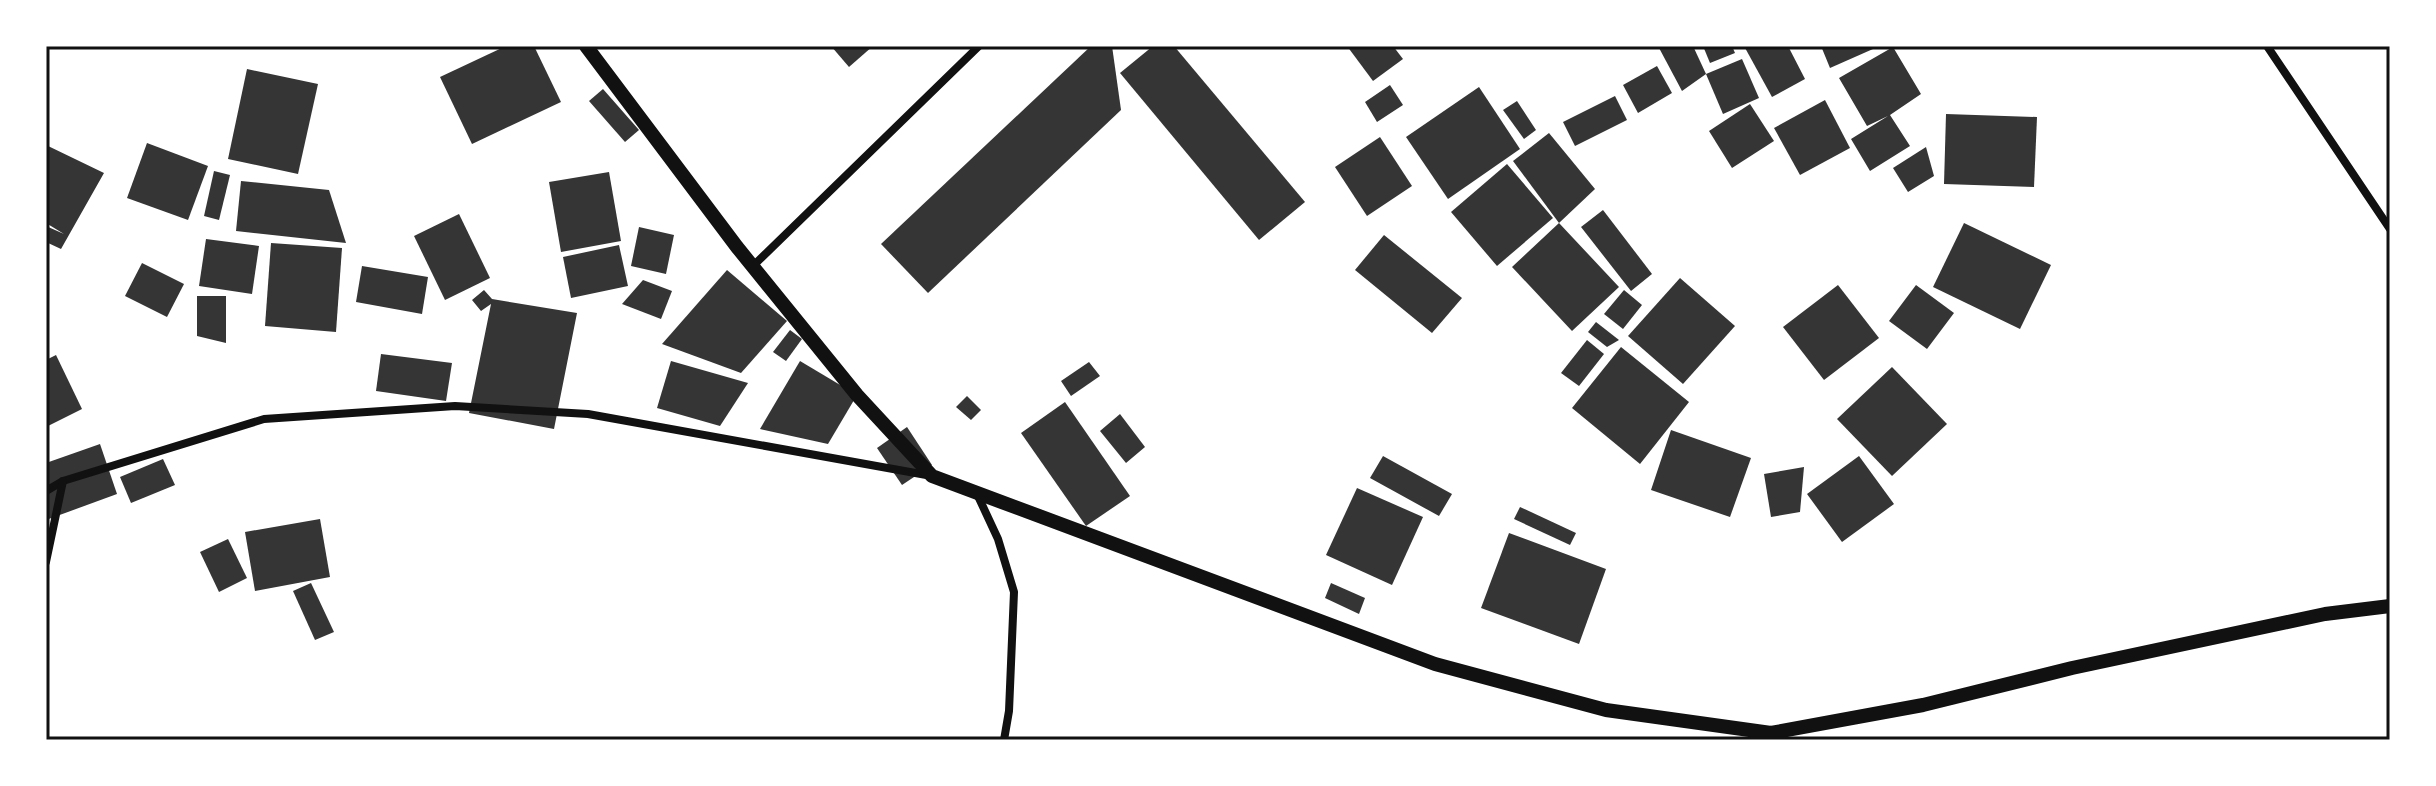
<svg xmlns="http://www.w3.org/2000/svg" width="2436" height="786" viewBox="0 0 2436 786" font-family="'Sofia Sans Condensed',sans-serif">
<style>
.building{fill:#353535}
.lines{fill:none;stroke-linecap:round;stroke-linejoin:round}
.minor{stroke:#111;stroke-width:8}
.tertiary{stroke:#111;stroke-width:14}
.neatline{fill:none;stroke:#111;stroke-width:3}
</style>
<rect width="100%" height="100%" fill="#fff"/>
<g class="building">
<polygon points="506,46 534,46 561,102 472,144 440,77"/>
<polygon points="831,46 873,46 849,67"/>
<polygon points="1091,46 1112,46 1121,110 928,293 881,244"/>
<polygon points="1153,46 1174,46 1305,202 1259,240 1120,73"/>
<polygon points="1347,46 1393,46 1403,59 1373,81"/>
<polygon points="1658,46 1693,46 1706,74 1682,91"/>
<polygon points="1703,46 1732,46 1735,53 1710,63"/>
<polygon points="1744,46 1788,46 1805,79 1772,97"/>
<polygon points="1821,46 1872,46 1873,49 1830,68"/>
<polygon points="1893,47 1921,94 1890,115 1910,146 1870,171 1851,139 1888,116 1867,126 1839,78"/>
<polygon points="1742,59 1759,98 1723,114 1706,74"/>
<polygon points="1657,66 1672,93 1638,113 1623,85"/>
<polygon points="247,69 318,84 298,174 228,159"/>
<polygon points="1390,85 1403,105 1377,122 1365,102"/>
<polygon points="1479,87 1520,149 1448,199 1406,137"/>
<polygon points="603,89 639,130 625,142 589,101"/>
<polygon points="1615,96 1627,120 1575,146 1563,122"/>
<polygon points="1825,100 1850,148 1800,175 1774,128"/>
<polygon points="1517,101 1536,130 1524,139 1503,110"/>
<polygon points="1750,104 1774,141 1732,168 1709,131"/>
<polygon points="1946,114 2037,117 2034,187 1944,184"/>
<polygon points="1549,133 1595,189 1559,223 1513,161"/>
<polygon points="1380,137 1412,186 1367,216 1335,167"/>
<polygon points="147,143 208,166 188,220 127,198"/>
<polygon points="46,145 104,173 61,249 46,242 46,226 64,234 46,223"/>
<polygon points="1926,147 1934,176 1908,192 1893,168"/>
<polygon points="1507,164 1553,218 1497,266 1451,212"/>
<polygon points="214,171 230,175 219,220 204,216"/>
<polygon points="609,172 621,241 561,252 549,182"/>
<polygon points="241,181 329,190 346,243 236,231"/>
<polygon points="1603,210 1652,274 1631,291 1581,227"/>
<polygon points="459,214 490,278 445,300 414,236"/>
<polygon points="1559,223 1619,287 1572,331 1512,267"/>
<polygon points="1964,223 2051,265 2020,329 1933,287"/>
<polygon points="639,227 674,235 666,274 631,266"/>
<polygon points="1384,235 1462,298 1432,333 1355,270"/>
<polygon points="206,239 259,246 252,294 199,286"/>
<polygon points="271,243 342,248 336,332 265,326"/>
<polygon points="619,245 628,286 571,298 563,257"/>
<polygon points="142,263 184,284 167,317 125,296"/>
<polygon points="362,266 428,277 422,314 356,302"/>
<polygon points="727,270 787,321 741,373 662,344"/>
<polygon points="1680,278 1735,326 1683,384 1628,336"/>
<polygon points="643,280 672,291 661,319 622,304"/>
<polygon points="1838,285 1879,338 1824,380 1783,327"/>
<polygon points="1916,285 1954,313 1927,349 1889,321"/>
<polygon points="484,290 492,299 577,313 554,429 469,413 491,304 481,311 472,300"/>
<polygon points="1624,290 1642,305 1623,329 1604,314"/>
<polygon points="197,296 226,296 226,343 197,336"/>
<polygon points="1596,322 1619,340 1607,347 1588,332"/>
<polygon points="790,330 802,339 786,361 773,352"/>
<polygon points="1587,340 1604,354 1579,386 1561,373"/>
<polygon points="1621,347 1689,402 1640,464 1572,408"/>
<polygon points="381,354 452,363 446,401 376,391"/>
<polygon points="56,355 82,409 46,427 46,360"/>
<polygon points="671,361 748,383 720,426 657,408"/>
<polygon points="800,361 857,395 828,444 760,429"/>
<polygon points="1089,362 1100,376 1071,396 1061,381"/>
<polygon points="1892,367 1947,424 1892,476 1837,419"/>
<polygon points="967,396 981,410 971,420 956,407"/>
<polygon points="1065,402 1130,496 1086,526 1021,433"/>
<polygon points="1120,414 1145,447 1126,463 1100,431"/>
<polygon points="907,427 932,465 902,485 877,448"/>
<polygon points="1671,430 1751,458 1730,517 1651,490"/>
<polygon points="100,444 117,494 46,520 46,463"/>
<polygon points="1383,456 1452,494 1439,516 1370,478"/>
<polygon points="1859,456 1894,504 1842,542 1807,494"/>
<polygon points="163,459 175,485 131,503 120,477"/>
<polygon points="1804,467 1800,512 1771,517 1764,474"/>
<polygon points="1357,488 1423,517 1392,585 1326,555"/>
<polygon points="1520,507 1576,533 1570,545 1514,519"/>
<polygon points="320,519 330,577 255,591 245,532"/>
<polygon points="1509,533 1606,569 1579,644 1481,608"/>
<polygon points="228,539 247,578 219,592 200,552"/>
<polygon points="311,583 334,632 315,640 293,591"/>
<polygon points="1331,583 1365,598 1359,614 1325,598"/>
</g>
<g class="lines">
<g class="minor">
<polyline points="2267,46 2390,229"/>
<polyline points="753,266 979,46"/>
<polyline points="46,491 63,481 264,419 455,406 588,414 932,476"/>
<polyline points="978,496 998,539 1014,592 1009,711 1004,740"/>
<polyline points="46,562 63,481"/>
</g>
<polyline class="tertiary" points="586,46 737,247 857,395 932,476 1435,664 1606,710 1771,733 1923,705 2072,668 2325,614 2390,606"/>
</g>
<rect width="2436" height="786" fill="none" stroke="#ffffff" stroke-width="96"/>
<rect x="48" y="48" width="2340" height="690" class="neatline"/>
</svg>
